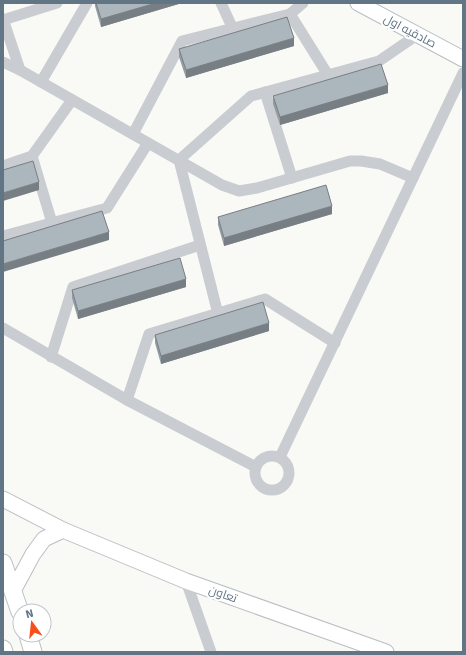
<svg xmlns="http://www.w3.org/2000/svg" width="466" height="655" viewBox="0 0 466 655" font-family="Signika,Cairo,sans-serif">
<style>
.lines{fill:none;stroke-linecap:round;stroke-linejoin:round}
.secondary-casing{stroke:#b8bfc4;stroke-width:17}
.primary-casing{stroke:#bcc0c4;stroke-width:19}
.street{stroke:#c9cdd1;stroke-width:11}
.secondary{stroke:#fff;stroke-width:15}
.primary{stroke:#fff;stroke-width:17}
.wall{fill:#949da3}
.shaded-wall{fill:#787f84}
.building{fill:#acb6bd;stroke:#787f84}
.labels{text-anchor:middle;stroke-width:4;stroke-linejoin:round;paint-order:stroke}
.street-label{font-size:12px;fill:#617585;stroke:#fff}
</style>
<rect width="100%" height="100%" fill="#f9f9f6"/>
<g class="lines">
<defs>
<g id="secondary">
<polyline points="358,3 463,59"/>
<polyline points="3,499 63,530 44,539 33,554 13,591"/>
<polyline points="63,530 186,581 386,652"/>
</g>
<g id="primary">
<polyline points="3,563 20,612"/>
<polyline points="28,635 33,652"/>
<polyline points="3,649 4,652"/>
</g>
</defs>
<use href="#secondary" class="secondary-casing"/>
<use href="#primary" class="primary-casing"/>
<g class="street">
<polyline points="221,3 233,29"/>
<polyline points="290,14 328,75"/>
<polyline points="3,19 20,70"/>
<polyline points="3,20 57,3"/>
<polyline points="3,62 20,70 222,185 239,191 257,188 350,161 361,161 380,164 413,178"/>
<polyline points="41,82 87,3"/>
<polyline points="265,92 292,178"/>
<polyline points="133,134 182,41 290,14 303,3"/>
<polyline points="32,156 52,223"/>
<polyline points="3,166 32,156 72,100"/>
<polyline points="3,236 107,208 148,143"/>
<polyline points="218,314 179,160 251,96 379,61 417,35"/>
<polyline points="3,328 127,400 256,467"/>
<polyline points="51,357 73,287 200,245"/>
<polyline points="127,400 149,334 265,299 335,343"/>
<circle cx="272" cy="473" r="17"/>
<polyline points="280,457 463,73"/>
<polyline points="186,581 211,652"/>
</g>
<use href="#secondary" class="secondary"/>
<use href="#primary" class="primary"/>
</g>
<g class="wall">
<polygon points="95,3 182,3 101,27 95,6"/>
<polygon points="294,46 186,78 179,57 179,49"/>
<polygon points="388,93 280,125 273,104 273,96"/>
<polygon points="332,214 224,246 218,225 218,217"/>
<polygon points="186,287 78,319 72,298 72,290"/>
<polygon points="269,331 161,364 155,343 155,335"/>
</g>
<g class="shaded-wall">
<polygon points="156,3 182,3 101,27 101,19"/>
<polygon points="294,38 294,46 186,78 186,70"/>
<polygon points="388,85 388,93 280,125 280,117"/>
<polygon points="39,182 39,190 3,201 3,193"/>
<polygon points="332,206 332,214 224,246 224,238"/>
<polygon points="109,232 109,240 3,272 3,264"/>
<polygon points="186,279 186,287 78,319 78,311"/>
<polygon points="269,323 269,331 161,364 161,356"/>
</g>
<g class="building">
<polygon points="96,3 156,3 101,19"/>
<polygon points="287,17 294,38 186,70 179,49"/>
<polygon points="381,64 388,85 280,117 273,96"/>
<polygon points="33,161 39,182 3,193 3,170"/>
<polygon points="326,185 332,206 224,238 218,217"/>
<polygon points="102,211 109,232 3,264 3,241"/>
<polygon points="180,258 186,279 78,311 72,290"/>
<polygon points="263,302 269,323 161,356 155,335"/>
</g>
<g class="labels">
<g class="street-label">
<text transform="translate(410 31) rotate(28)" y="4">صادقیه اول</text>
<text transform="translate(223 594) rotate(20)" y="4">تعاون</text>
</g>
</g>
<rect width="466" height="655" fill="none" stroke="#617585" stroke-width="8"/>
<g transform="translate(32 623) rotate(345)"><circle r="19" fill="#ffffff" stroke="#c0c8ce"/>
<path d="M0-3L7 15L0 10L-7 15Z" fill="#f64f1a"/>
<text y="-6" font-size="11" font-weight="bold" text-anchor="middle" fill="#617585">N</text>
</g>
</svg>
